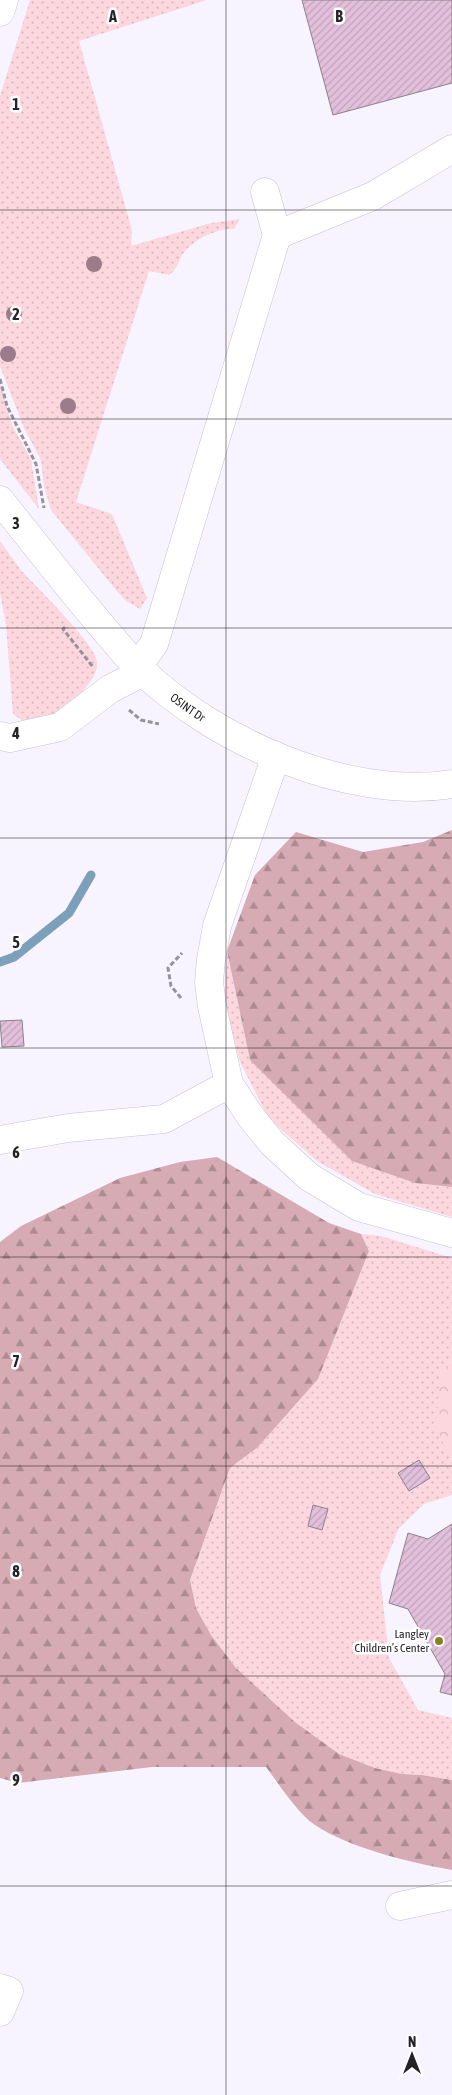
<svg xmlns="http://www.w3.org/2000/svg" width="452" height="2095" viewBox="0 0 452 2095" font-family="'Asap Condensed',sans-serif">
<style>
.grass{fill:url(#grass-dots)}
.forest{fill:url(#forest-firs)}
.park{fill:url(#park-crowns)}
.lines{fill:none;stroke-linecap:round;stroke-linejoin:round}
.stream{stroke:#7ca0b9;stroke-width:9}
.building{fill:url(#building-hatch);stroke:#8d808a}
.minor-casing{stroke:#c7c2d0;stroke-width:29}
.path{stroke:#96939c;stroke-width:3;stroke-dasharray:5 2.5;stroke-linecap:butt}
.minor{stroke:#fff;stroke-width:28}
.tree{fill:#9c7c8a}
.grid{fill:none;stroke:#242227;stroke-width:1;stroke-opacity:0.55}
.poi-dot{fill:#8c7e24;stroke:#fff;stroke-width:2}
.labels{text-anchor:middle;stroke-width:5;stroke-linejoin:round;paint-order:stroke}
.street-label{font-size:12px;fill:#242227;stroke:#fff}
.poi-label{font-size:12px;fill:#242227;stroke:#fff;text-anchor:end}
.grid-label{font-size:16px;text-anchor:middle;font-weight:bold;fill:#242227;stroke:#fff;stroke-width:5;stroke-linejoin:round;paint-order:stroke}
</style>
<defs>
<pattern id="grass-dots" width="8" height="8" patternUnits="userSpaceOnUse" patternTransform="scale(1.25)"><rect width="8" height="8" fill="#fcd7de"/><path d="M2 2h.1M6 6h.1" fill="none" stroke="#d8b8be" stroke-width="1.8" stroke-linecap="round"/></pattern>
<pattern id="forest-firs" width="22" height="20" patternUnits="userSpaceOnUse" patternTransform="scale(1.25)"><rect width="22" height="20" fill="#d7abb4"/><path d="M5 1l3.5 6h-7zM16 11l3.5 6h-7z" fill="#ae8b92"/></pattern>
<pattern id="park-crowns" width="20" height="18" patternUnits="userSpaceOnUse" patternTransform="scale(1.25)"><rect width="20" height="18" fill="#fcd7de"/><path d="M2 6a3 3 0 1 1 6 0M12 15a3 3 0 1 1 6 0" fill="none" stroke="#d8b8be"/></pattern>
<pattern id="building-hatch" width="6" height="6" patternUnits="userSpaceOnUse" patternTransform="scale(1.25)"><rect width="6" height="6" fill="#e2bfdb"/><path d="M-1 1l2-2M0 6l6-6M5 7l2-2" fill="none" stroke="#c2a4bc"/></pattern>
</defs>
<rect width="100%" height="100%" fill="#f7f3ff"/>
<g class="grass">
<path d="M30,0H207L79,41L132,230L131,246L211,223L240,219L234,229C216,228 192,240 182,255C178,263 176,271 169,275L149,271L76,502L112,514L147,598L140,609L126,601L116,590L51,510L44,486L41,460L24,428L0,366V96Z"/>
<polygon points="0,384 12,425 31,459 39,509 0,459"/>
<path d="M0,541C7,550 13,560 20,569C35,586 96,644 97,662C98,674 89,683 82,692C65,714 50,717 23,721L13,714L6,625L0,593Z"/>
<polygon points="227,951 250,1060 415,1183 452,1187 452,1217 375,1194 317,1161 269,1119 240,1062 225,1003"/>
<polygon points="361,1234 381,1236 452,1258 452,1360 440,1373 452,1463 452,1495 424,1504 399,1528 380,1575 389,1658 418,1710 452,1718 452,1780 422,1775 402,1774 375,1768 339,1754 295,1722 236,1668 211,1635 196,1608 190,1580 230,1468 258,1447 318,1379 369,1251"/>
</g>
<g class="forest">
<polygon points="452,830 452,1187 415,1183 352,1161 250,1060 227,951 255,875 296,832 363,852 423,842"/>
<path d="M217,1157L329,1223L361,1234L369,1251L318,1379L258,1447L230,1468L190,1580L196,1608L211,1635L236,1668L295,1722L339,1754L375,1768L402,1774L422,1775L452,1780V1870C412,1863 349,1848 315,1825C297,1813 279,1784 266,1767H152L18,1783L0,1778V1242L21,1226L120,1178L180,1162Z"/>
</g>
<polygon class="park" points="452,1360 452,1463 436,1427 440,1373"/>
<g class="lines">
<polyline class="stream" points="0,962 14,957 69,913 91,875"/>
</g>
<g class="building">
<polygon points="302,0 452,0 452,83 333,115"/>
<polygon points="22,1020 24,1046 2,1047 0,1021"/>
<polygon points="419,1460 430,1478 409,1491 398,1473"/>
<polygon points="313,1505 328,1509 322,1530 308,1526"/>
<polygon points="452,1524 452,1695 440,1692 445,1674 408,1609 389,1603 408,1533 428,1539"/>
</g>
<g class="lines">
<defs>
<g id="minor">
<polyline points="0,12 4,0"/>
<polyline points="277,235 373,196 452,149"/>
<path id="s1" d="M0,500C35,544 69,588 105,630C116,642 126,656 138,667C212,740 347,801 452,784"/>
<polyline points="137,667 154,644 277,235 265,192"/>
<polyline points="0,736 10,738 60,727 110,689 143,672"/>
<polyline points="276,756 217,926 211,960 209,982 212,1006 229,1084 251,1117 272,1143 309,1177 359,1207 452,1233"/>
<polyline points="0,1140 68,1128 164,1119 229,1084"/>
<polyline points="400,1906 452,1895"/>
<polyline points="0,1988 9,1991 0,2012"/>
</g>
</defs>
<use href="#minor" class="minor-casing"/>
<g class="path">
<polyline points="0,379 7,406 36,464 44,508"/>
<polyline points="65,627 63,629 93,667"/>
<polyline points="129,710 141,720 159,724"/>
<polyline points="181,998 171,986 168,968 182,953"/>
</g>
<use href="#minor" class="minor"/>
</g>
<g class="tree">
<circle cx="94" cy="264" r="8"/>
<circle cx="14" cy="314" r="8"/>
<circle cx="8" cy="354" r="8"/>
<circle cx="68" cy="406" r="8"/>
</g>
<path class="grid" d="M226,0V2095M0,210H452M0,419H452M0,628H452M0,838H452M0,1048H452M0,1257H452M0,1466H452M0,1676H452M0,1886H452"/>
<circle class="poi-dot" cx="439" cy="1641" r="5"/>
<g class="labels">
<g class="street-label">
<text dy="4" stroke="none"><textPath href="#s1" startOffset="281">OSINT Dr</textPath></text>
</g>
<g class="poi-label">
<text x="429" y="1638">Langley<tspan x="429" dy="14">Children’s Center</tspan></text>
</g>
</g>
<g class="grid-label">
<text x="113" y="22">A</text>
<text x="339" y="22">B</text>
<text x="16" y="110">1</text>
<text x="16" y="320">2</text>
<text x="16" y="529">3</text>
<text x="16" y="739">4</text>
<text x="16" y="948">5</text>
<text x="16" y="1158">6</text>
<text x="16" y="1367">7</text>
<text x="16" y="1577">8</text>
<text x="16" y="1786">9</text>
</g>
<g transform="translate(412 2055)" stroke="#ffffff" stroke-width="4" paint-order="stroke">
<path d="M0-4L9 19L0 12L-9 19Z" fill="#242227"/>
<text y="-8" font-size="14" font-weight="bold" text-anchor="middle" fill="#242227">N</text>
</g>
</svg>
